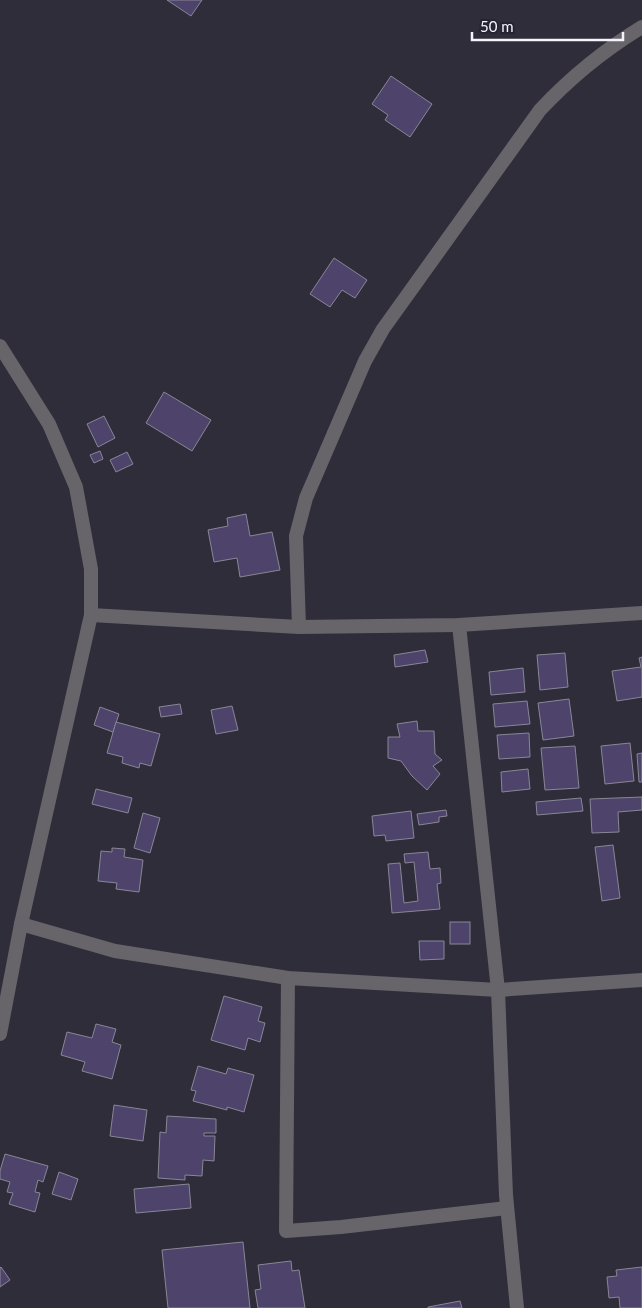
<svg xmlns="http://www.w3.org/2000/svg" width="642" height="1308" viewBox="0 0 642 1308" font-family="Lato,sans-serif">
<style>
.building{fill:#4e446b;stroke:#898696}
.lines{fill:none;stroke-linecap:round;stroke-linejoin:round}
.minor{stroke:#67646a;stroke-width:14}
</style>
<rect width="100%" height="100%" fill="#2f2d3a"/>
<g class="building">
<polygon points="167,0 202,0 191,16"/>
<polygon points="391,76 432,104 410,137 385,120 388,115 372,104"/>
<polygon points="334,258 367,280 355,298 342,290 330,307 310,294"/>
<polygon points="164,392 211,420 192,451 146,423"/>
<polygon points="104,416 115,438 98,447 87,424"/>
<polygon points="100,451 103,459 94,463 90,455"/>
<polygon points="127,452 133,464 116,472 110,460"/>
<polygon points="246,514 250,536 272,532 280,570 240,577 237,558 214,562 208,530 228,526 227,518"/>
<polygon points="425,650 428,662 395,667 394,655"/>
<polygon points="565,653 568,687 540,690 537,655"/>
<polygon points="642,657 642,697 617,701 612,671 641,667 639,658"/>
<polygon points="523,668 525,692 491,695 489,672"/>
<polygon points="569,699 574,736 543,740 538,703"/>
<polygon points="527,701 530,724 495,727 493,704"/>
<polygon points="180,704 182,714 161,717 159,707"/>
<polygon points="232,706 238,730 216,734 211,710"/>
<polygon points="100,707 119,714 113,732 94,725"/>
<polygon points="417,721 418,731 434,731 435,754 442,760 433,766 440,774 427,790 412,776 401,761 388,758 388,737 400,737 397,724"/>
<polygon points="116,722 160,734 151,766 140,763 139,768 122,763 123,757 107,753"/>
<polygon points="529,733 530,757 499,759 497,735"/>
<polygon points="630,743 634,781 605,784 601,746"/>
<polygon points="575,746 579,788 545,790 541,748"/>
<polygon points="642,753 642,782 639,782 637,754"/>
<polygon points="528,769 530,789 502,792 501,772"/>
<polygon points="96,789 132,798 128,813 92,804"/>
<polygon points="642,797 642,810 618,812 619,832 592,833 590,799"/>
<polygon points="581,798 583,811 537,815 536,802"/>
<polygon points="446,810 447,816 439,817 439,822 419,825 417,814"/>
<polygon points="411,811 414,838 386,841 385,835 374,836 372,816"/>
<polygon points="143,813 160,818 150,853 134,848"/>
<polygon points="613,845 620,898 602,901 595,847"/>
<polygon points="112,848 125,849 124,857 143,860 139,892 116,889 117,883 98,881 101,851 112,852"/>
<polygon points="428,852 430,869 440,868 441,883 437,884 440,909 392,913 388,864 400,863 404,903 418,901 414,862 405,863 404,854"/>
<rect x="450" y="922" width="20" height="22"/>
<polygon points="419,941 444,941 444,959 420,960"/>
<polygon points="224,996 262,1007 258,1021 265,1023 260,1042 248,1038 245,1050 211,1040"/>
<polygon points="96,1024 116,1029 112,1042 121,1045 112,1079 82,1071 85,1062 61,1055 67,1032 92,1038"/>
<polygon points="198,1066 226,1074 228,1068 254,1075 244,1112 227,1107 227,1110 193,1101 196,1091 191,1090"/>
<polygon points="114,1105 147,1110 143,1141 110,1136"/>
<polygon points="167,1116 216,1119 216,1133 204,1133 204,1136 215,1136 214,1161 203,1160 202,1176 185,1175 185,1180 158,1178 160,1132 166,1133"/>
<polygon points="5,1154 48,1166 43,1182 38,1180 35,1192 40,1193 35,1212 9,1204 13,1193 7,1192 10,1182 0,1179 0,1171"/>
<polygon points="59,1172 78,1179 71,1200 52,1194"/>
<polygon points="189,1184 191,1208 136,1213 134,1189"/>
<polygon points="243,1242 250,1308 168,1308 162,1250"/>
<polygon points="291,1261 292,1271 299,1270 305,1308 258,1308 255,1290 261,1289 258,1265"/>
<polygon points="1,1267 10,1280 0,1287 0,1268"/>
<polygon points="642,1267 642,1308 620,1308 619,1297 609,1298 607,1277 617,1276 616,1270"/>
<polygon points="460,1301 462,1308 428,1308 428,1307"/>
</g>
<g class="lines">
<g class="minor">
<polyline points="0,346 49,424 76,487 91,569 91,615 21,924 0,1034"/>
<polyline points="91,615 299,627 459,625 642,613"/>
<polyline points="459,625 498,990 506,1195 517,1308"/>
<path d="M299,627L296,536L306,498L365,361L383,329L540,110C570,78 604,50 642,27"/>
<polyline points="21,924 115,951 288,978 498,990 642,980"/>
<polyline points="288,978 286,1231 341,1227 507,1208"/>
</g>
</g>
<path d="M472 32v8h151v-8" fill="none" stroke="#f5f3fc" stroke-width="2.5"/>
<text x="480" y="32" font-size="15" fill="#f5f3fc" stroke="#262330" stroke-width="4" paint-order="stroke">50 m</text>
</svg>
